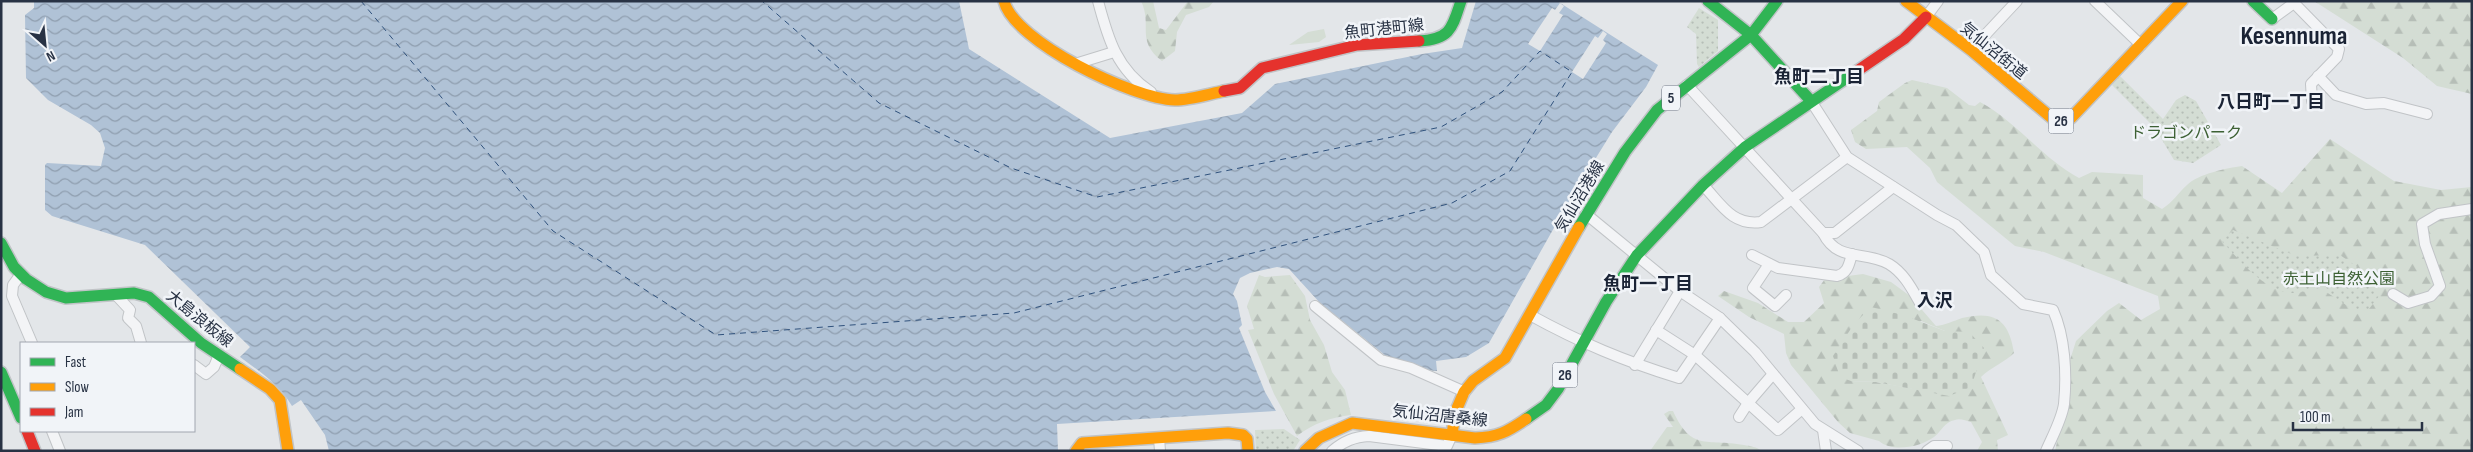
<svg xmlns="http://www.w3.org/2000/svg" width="2473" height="452" viewBox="0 0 2473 452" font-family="'Sofia Sans Condensed','Noto Sans JP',sans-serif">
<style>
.green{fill:#d4ddd4}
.forest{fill:url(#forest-firs);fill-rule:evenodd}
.cemetery{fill:url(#cemetery-stones)}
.park{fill:url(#park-dots)}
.water{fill:url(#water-waves)}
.pier{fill:#e3e6e9}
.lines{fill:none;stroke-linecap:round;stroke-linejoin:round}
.ferry{stroke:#2f517c;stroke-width:1;stroke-dasharray:6 5;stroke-linecap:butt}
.street-casing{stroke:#c1c4c7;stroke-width:12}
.fast-casing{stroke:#c1c4c7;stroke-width:14}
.slow-casing{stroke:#c1c4c7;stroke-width:14}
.jam-casing{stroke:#c1c4c7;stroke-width:14}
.street{stroke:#f3f4f6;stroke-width:10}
.fast{stroke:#30b455;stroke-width:11}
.slow{stroke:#ff9f0a;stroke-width:11}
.jam{stroke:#e5322d;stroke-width:11}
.labels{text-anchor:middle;stroke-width:5;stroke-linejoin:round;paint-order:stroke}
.shield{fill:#f1f4f8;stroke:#646c7a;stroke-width:1}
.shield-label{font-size:15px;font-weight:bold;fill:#283244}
.street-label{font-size:16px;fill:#283244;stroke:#f1f4f8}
.park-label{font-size:16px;fill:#3d6134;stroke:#f1f4f8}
.neighbourhood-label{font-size:18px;font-weight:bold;fill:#1a2335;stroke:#f1f4f8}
.town-label{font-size:26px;font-weight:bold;fill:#1a2335;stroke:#f1f4f8}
</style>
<defs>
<pattern id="forest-firs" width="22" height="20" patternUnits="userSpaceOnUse" patternTransform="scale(1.25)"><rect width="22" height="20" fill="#d4ddd4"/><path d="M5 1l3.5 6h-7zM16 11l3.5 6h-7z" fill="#b6beb7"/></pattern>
<pattern id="cemetery-stones" width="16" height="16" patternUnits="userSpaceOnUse" patternTransform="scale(1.25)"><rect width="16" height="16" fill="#d4ddd4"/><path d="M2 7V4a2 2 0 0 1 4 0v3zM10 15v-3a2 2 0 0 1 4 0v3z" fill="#b6beb7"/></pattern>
<pattern id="park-dots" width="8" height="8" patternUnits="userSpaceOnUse" patternTransform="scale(1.25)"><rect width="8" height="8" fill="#d4ddd4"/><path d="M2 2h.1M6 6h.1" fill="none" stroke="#b6beb7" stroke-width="1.8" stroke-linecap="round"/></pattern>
<pattern id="water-waves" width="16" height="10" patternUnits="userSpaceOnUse" patternTransform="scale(1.25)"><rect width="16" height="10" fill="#b0c2d6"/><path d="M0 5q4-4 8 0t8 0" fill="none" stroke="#8f9eaf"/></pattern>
</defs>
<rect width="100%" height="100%" fill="#e3e6e9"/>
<g class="green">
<polygon points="1347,25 1367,29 1370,32 1351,36 1345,30 1345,26"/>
<polygon points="1324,29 1326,37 1319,42 1289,45 1308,32"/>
</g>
<g class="forest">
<path d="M1141,1H1153L1159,28L1166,30L1188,1H1214L1209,7L1186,15L1177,32L1175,51L1162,61C1135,40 1153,26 1141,1Z"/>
<polygon points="2314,1 2472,1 2472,94 2437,86 2403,58"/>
<path d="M1912,80L1947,88L1969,105L1975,106L1980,102C2017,122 2042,158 2079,178L2092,172L2143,175V198L2162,209C2174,201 2177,194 2187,185C2198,174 2227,168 2242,166L2282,193L2330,139L2394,181L2441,190L2472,187V451H2055L2068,392L2070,360L2076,341L2107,311L2119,303L2141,320L2160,309L2158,296L2044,252L2015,246L1937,182L1930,168L1907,147L1866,149L1855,142L1851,130L1877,111L1879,102L1905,83Z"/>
<path d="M1863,274L1891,282L1910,296L1936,326C1946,325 1953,321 1962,318C1995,310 2009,320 2014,353C2004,363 1991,367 1981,377L2008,435L1997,440L1998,451H1977L1982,442L1971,422C1966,421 1960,418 1955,420C1944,422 1942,431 1934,437C1919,448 1891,452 1879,441L1850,433L1838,422L1791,365L1786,353L1784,334L1749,317L1718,296L1724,291L1758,303L1788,322H1804L1824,303L1819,287L1825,279ZM1921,321L1945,331L1915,389L1876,382L1851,381Z"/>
<path d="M1259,275L1265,277L1290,275L1305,296L1310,320L1324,345L1332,372L1345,390L1351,415C1332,417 1312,424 1297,436L1274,394L1248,330L1254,329L1247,306Z"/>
<path d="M1669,411H1673C1692,452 1705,438 1744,445C1750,446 1757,447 1762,451H1650L1667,427H1673L1664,414Z"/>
</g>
<polygon class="cemetery" points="1871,307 1903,315 1945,331 1969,332 1984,348 1971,387 1949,396 1876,382 1851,381 1840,377 1833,356 1854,324"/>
<g class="park">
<polygon points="1699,8 1718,20 1718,51 1699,67 1697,64 1696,34 1687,27"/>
<polygon points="2120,76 2163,119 2176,100 2185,95 2196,101 2221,145 2193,163 2174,160 2155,128 2112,85"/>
<path d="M2233,230L2296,256L2340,255L2366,273L2379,296L2369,309L2357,312L2320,288C2311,290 2302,293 2293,293C2267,294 2237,258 2222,241Z"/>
<polygon points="1284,429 1300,440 1293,451 1256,451 1255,430"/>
</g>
<path class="water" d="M34,1H959L969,49L1110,138L1242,113L1275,84L1422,54L1462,48L1476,1H1557L1658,65L1646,87L1612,132L1568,203L1489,343L1466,357L1436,361L1437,371L1425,370L1386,356L1321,304L1289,269L1277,267L1250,273L1240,278L1233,294L1237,301L1242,325L1239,328L1265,392L1276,411L1057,424L1058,451H329L325,435L301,400L292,406C279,384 260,372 240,357L250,347L145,245L52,216L45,210V165L47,163L101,166L105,148L100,133L91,125L48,100L26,78L25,15L34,8Z"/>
<g class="pier">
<polygon points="1560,3 1564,6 1559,13 1563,15 1540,51 1528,44 1552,8 1555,10"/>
<polygon points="1603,31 1607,34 1603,40 1606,43 1583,79 1572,72 1595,36 1598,38"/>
</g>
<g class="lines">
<polyline class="ferry" points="361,1 553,231 716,335 1014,313 1452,203 1510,171 1572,72 1540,51 1502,92 1441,127 1097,197 1011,168 879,103 762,1"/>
<defs>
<g id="street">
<path d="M1098,1C1108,39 1117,70 1151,92"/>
<polyline points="2095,1 2141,45"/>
<polyline points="1926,17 1938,1"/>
<polyline points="2272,19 2294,3 2339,49 2337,57 2311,84 2312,101"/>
<polyline points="1971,50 2017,1"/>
<polyline points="1075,64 1114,52"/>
<polyline points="2318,76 2336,95 2366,104 2384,103 2427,114"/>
<path d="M1687,85L1823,233C1838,263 1864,250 1889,264C1904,273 1912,289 1920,303"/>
<path d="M1811,101L1847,157L1937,215L1956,225L1984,252L1991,275L2023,304L2053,310C2065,337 2067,374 2064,404C2062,419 2052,437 2046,451"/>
<path d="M1703,185C1721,204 1732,226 1761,222L1847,157"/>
<polyline points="1586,214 1680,291 1720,318 1755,352 1815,424 1858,451"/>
<polyline points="1823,233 1835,233 1893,187"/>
<path d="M1752,255L1778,268L1837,276C1848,273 1849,264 1852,254"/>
<polyline points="1769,264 1753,288 1775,306 1786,295"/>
<polyline points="21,274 13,285 12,296 32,343"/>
<polyline points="2393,294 2408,303 2431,296 2440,286 2425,244 2422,224 2439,214 2472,209"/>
<polyline points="116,295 130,310 128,318 136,326 141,343"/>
<polyline points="1315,306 1381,360 1411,368 1465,392"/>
<path d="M1530,315C1581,343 1624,361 1679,378L1720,318"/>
<polyline points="1656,330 1695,355 1778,430 1802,409"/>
<polyline points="194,365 206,374 214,367 219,355"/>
<polyline points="1635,365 1680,291"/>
<polyline points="1739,417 1748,403 1773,374"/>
<polyline points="1823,430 1826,451"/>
<polyline points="52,431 60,451"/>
<polyline points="1159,438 1160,451"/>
<path d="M1332,451C1344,441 1354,437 1369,436L1447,446L1452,435"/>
<polyline points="1927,451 1934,446 1947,446"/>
</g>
<g id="fast">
<polyline points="1708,1 1751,35 1811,101"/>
<polyline points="2253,1 2272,19"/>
<path d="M1419,41C1451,39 1452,28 1461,1"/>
<polyline points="1579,227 1625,152 1657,110 1751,35 1777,1"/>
<polyline points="1,243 14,267 26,279 46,292 66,298 134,293 149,297 201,343 240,369"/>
<polyline points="1,372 21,418"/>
<polyline points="1526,419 1546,405 1558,389 1606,302 1637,255 1703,185 1745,147 1857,71"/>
</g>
<g id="slow">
<path d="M1004,1C1014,42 1134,99 1175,100C1190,100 1209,94 1224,91"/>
<polyline points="1906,1 1971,50 2053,119 2061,122 2071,118 2182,1"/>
<polyline points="240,369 270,389 280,400 288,451"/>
<polyline points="1452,435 1455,413 1464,392 1473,381 1505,358 1579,227"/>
<polyline points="1076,451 1082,443 1228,433 1243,435 1247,439 1248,451"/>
<path d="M1305,451L1319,438L1352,423L1475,438C1498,437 1507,432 1526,419"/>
</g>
<g id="jam">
<polyline points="1857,71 1904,39 1926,17"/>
<polyline points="1224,91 1240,88 1262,68 1357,45 1419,41"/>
<polyline points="27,431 35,451"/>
</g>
</defs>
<use href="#street" class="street-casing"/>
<use href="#fast" class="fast-casing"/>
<use href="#slow" class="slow-casing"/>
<use href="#jam" class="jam-casing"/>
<use href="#street" class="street"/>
<use href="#fast" class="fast"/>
<use href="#slow" class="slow"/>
<use href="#jam" class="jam"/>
</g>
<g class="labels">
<g class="shield">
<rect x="1662" y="85.5" width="18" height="25" rx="4"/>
<rect x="2048.5" y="108.5" width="25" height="25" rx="4"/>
<rect x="1552.5" y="362.5" width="25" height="25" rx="4"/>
</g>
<g class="shield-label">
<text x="1671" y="103">5</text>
<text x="2061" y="126">26</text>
<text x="1565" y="380">26</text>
</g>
<g class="street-label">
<text transform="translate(1384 28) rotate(-6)" y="6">魚町港町線</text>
<text transform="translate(1994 50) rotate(39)" y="6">気仙沼街道</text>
<text transform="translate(1579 196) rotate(-59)" y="6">気仙沼港線</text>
<text transform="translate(200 318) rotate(39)" y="6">大島浪板線</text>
<text transform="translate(1440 415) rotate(6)" y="6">気仙沼唐桑線</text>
</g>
<g class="park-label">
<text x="2186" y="138">ドラゴンパーク</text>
<text x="2339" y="284">赤土山自然公園</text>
</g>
<g class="neighbourhood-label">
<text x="1819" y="83">魚町二丁目</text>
<text x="2271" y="108">八日町一丁目</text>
<text x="1648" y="290">魚町一丁目</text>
<text x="1935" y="307">入沢</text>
</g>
<g class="town-label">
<text x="2294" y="44">Kesennuma</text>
</g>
</g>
<rect width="2473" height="452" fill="none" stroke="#283244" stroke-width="5"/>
<rect x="20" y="342" width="175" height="90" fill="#f1f4f8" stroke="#a1a6b0"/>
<rect x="30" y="358" width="25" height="8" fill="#30b455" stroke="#a1a6b0"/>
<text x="65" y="367" font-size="15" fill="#283244">Fast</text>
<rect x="30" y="383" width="25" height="8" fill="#ff9f0a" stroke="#a1a6b0"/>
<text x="65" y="392" font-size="15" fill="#283244">Slow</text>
<rect x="30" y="408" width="25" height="8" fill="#e5322d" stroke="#a1a6b0"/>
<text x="65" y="417" font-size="15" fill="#283244">Jam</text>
<g transform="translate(45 45) rotate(153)" stroke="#f1f4f8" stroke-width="4" paint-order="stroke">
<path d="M0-4L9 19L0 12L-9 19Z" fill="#283244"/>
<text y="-8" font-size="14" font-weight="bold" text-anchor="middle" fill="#283244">N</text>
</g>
<path d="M2293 422v8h129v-8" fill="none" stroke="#283244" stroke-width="2.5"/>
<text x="2300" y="422" font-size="15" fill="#283244" stroke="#f1f4f8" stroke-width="4" paint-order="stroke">100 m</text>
</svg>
